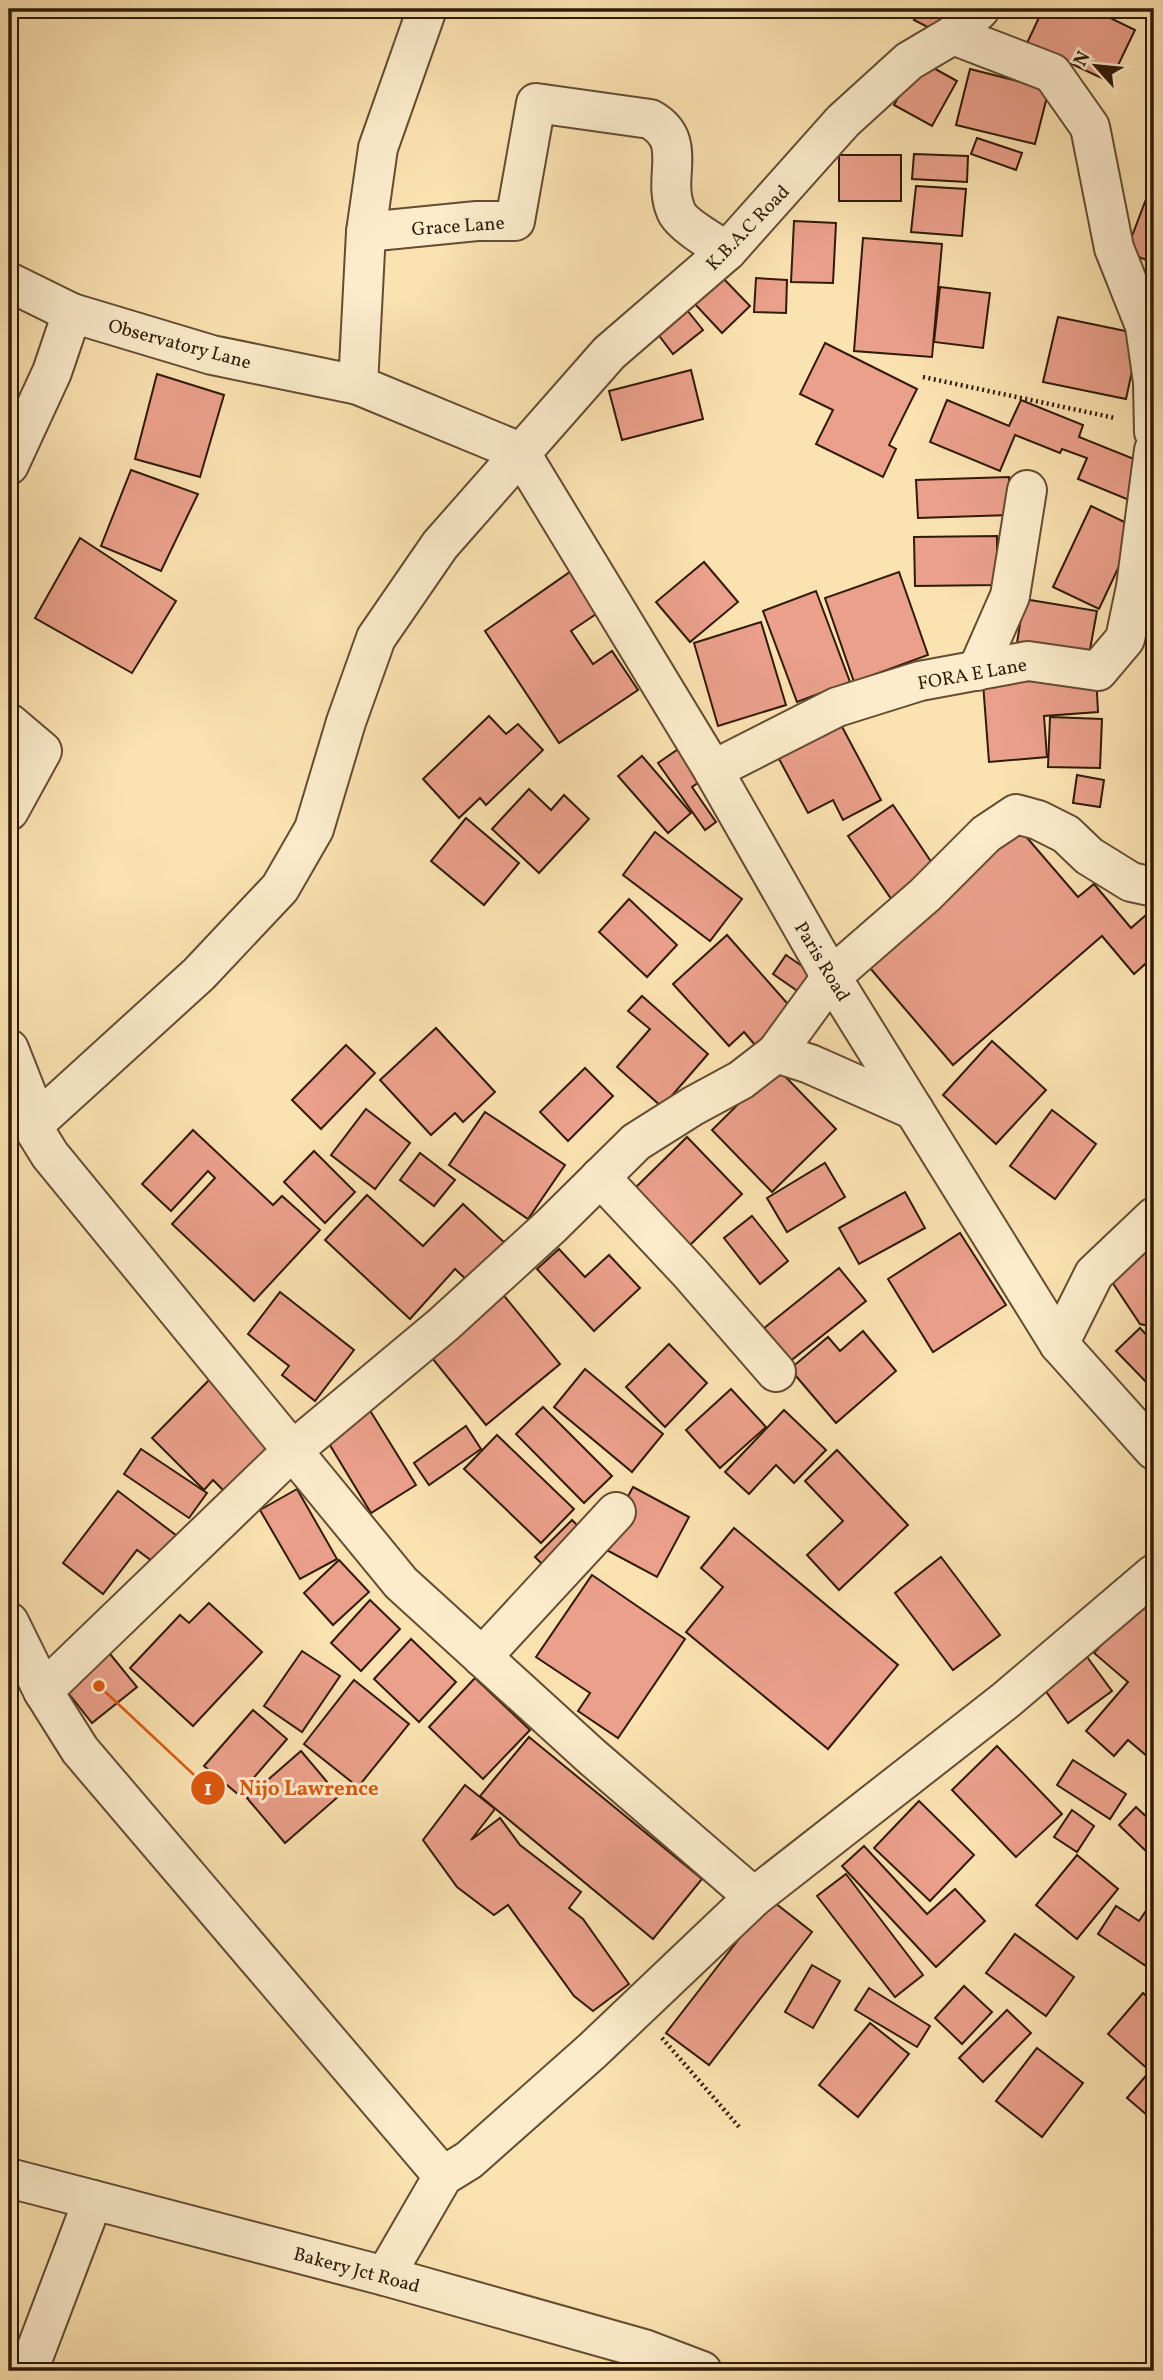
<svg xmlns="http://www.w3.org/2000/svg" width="1163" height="2380" viewBox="0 0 1163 2380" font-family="Vollkorn,serif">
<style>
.building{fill:#eba08b;stroke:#301a08;stroke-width:2}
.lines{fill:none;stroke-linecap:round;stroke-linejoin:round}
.minor-casing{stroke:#634c32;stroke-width:42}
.tertiary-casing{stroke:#634c32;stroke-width:42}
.path{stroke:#301a08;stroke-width:4.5;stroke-dasharray:2 3.5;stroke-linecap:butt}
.minor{stroke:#fceccc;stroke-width:38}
.tertiary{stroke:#fceccc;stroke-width:38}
.labels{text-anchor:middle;stroke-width:6;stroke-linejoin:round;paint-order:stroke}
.street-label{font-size:19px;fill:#301a08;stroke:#fceccc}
.leader{fill:none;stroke:#df560c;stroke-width:2.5}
.callout-dot{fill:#df560c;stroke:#fceccc;stroke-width:2.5}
.mark-label{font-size:21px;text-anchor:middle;font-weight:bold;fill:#fff}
.callout-label{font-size:21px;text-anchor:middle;font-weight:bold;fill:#df560c;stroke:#fceccc;stroke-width:6;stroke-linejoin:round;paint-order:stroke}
</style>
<rect width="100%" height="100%" fill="#fbe2b1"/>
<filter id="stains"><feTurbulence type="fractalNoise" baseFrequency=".00286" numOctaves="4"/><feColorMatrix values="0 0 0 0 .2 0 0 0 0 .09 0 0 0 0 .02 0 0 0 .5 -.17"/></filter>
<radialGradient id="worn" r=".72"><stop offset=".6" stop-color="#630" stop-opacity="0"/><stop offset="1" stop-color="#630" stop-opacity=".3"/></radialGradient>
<g class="building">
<polygon points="919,9 956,9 943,35 914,20"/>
<polygon points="1043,9 1092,9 1135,30 1110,82 1027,43"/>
<polygon points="919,60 957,81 932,126 894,105"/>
<polygon points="970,69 1049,89 1035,144 956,125"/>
<polygon points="977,138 1022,153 1016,170 971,154"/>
<polygon points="914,154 968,156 967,182 912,179"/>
<rect x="839" y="155" width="62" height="46"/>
<polygon points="1154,178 1154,263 1126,252"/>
<polygon points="916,186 966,189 962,236 911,232"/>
<polygon points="794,221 836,223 833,283 791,282"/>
<polygon points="863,238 942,244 932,357 854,351"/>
<polygon points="720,275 750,306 722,333 693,302"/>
<polygon points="756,278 787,280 786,313 754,312"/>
<polygon points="940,287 990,293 983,348 934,342"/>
<polygon points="683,305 703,330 673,354 654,329"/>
<polygon points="1058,317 1140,334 1126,399 1043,382"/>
<polygon points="825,343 917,389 889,445 896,449 883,477 816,444 833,410 800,394"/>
<polygon points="691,370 703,419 622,440 609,391"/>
<polygon points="157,374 224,395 200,477 135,459"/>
<polygon points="947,400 1009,426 1021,400 1083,425 1079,437 1144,463 1129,500 1078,479 1087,458 1062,449 1060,453 1015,435 1000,471 930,442"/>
<polygon points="131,470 198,494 161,571 101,546"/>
<polygon points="1009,477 1010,515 918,518 916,480"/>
<polygon points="1091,506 1137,528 1099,609 1053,587"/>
<polygon points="997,536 997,585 915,586 914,537"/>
<polygon points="80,538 176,601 132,673 35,618"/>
<polygon points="704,562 738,602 690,642 656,602"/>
<polygon points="577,567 605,608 571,631 593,664 612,651 638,690 559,743 485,631"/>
<polygon points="899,572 928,655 854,682 825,598"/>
<polygon points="816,591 850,682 797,702 763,611"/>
<polygon points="1024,599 1097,611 1089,655 1017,643"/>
<polygon points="761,622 786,705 718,726 694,643"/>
<polygon points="1096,674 1098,712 1044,716 1047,757 989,762 983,683"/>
<polygon points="1154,709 1154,726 1147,722"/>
<polygon points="489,716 506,734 518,724 543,750 486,805 480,798 459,818 423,779"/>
<polygon points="1050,717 1102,719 1100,768 1048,767"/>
<polygon points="840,723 881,800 843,820 833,800 808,813 778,757"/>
<polygon points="690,741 712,773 692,787 716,822 705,830 658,763"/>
<polygon points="642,756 691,813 668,833 618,776"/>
<polygon points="1077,775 1104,780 1100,807 1073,803"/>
<polygon points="529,789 551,810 564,795 589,819 539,873 492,829"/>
<polygon points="893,805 938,872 894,903 848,836"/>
<polygon points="466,818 519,863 484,905 431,861"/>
<polygon points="1016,825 1078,897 1094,884 1131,928 1154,908 1154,956 1134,974 1102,936 953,1065 864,961"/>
<polygon points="655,832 742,899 710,941 623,875"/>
<polygon points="629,899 677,945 647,977 599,932"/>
<polygon points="727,935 794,1011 755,1045 744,1032 729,1046 673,984"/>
<polygon points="786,955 815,975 802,994 773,974"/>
<polygon points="642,996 708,1054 662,1107 617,1067 650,1029 628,1011"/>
<polygon points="436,1028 495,1092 463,1122 455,1113 431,1135 380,1080"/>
<polygon points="992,1041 1046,1090 996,1144 943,1095"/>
<polygon points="346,1045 375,1073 321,1129 292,1100"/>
<polygon points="776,1067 836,1129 772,1192 712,1130"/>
<polygon points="585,1068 613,1096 568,1141 540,1112"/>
<polygon points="366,1109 410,1143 375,1189 331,1155"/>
<polygon points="1052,1110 1096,1144 1055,1199 1010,1166"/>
<polygon points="485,1112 565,1165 528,1219 449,1165"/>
<polygon points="193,1130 273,1205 282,1196 320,1230 254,1301 172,1224 215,1178 208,1171 171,1211 142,1184"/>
<polygon points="687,1137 742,1194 687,1248 632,1191"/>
<polygon points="314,1151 355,1192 325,1223 284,1182"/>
<polygon points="420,1153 455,1180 434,1206 400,1180"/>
<polygon points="825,1163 845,1197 787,1232 767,1198"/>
<polygon points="905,1192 925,1228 859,1264 839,1228"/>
<polygon points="367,1195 423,1246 463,1204 506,1244 470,1283 455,1269 410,1319 325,1240"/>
<polygon points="752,1216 788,1261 760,1284 724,1238"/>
<polygon points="960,1233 1006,1305 933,1352 888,1279"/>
<polygon points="1154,1236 1154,1327 1140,1324 1110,1279"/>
<polygon points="559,1249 585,1277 609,1255 640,1288 594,1331 537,1269"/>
<polygon points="839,1268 866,1301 779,1370 753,1337"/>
<polygon points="280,1292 354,1350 315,1401 282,1375 289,1366 248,1334"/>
<polygon points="501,1292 560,1364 486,1425 428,1353"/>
<polygon points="1140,1328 1154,1343 1154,1382 1150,1386 1116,1351"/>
<polygon points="863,1331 896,1371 836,1423 790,1369 828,1337 840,1351"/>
<polygon points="669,1344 707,1383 665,1427 626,1387"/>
<polygon points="585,1369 663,1434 632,1472 554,1407"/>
<polygon points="213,1376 278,1440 226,1493 213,1480 204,1490 152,1438"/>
<polygon points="731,1389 766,1427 720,1468 686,1430"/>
<polygon points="366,1404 416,1485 371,1513 322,1432"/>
<polygon points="543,1407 612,1476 584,1503 516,1434"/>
<polygon points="784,1410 826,1450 794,1483 776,1465 749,1494 725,1472"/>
<polygon points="466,1426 481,1449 429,1485 414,1463"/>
<polygon points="497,1435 574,1509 541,1543 464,1469"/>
<polygon points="141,1449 207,1493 189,1518 124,1474"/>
<polygon points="837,1450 908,1525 839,1590 807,1555 843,1521 805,1481"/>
<polygon points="633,1487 689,1517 657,1577 601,1547"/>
<polygon points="297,1489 337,1559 300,1579 260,1510"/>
<polygon points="118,1491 181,1539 160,1567 137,1550 103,1594 63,1563"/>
<polygon points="572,1520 590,1538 553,1575 535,1557"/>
<polygon points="734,1528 898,1665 828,1749 686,1632 723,1587 701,1568"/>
<polygon points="941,1557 1000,1635 953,1670 895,1593"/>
<polygon points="339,1560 369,1592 333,1625 304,1593"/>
<polygon points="592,1575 685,1639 618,1738 578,1711 590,1693 536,1657"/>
<polygon points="1144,1596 1154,1605 1154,1762 1128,1740 1114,1756 1086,1731 1128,1682 1094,1653"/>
<polygon points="370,1600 400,1629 361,1671 331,1643"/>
<polygon points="209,1603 262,1652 193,1726 130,1668 180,1615 189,1623"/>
<polygon points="411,1639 456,1682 419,1722 374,1679"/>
<polygon points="1079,1646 1112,1691 1068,1723 1036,1677"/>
<polygon points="106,1649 137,1687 92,1723 62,1685"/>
<polygon points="302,1651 340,1676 302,1732 264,1706"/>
<polygon points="475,1678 530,1730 483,1779 429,1727"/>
<polygon points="354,1680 409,1724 358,1787 304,1744"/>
<polygon points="253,1710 287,1739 239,1795 204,1766"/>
<polygon points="529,1737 702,1879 653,1939 480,1796"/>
<polygon points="997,1746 1062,1814 1016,1857 952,1790"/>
<polygon points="301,1751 339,1796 285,1843 247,1798"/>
<polygon points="1073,1760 1126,1794 1110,1819 1057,1785"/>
<polygon points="465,1785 495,1809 471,1840 500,1818 520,1845 581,1892 569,1908 583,1919 629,1984 593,2011 574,1996 508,1905 494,1915 457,1887 423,1840"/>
<polygon points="919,1801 974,1855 930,1901 874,1848"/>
<polygon points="1136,1807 1154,1824 1154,1859 1119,1825"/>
<polygon points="1072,1810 1094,1826 1077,1852 1054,1837"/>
<polygon points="864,1846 927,1914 955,1889 985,1921 936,1967 842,1866"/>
<polygon points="1077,1855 1118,1889 1077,1939 1036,1905"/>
<polygon points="846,1874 923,1975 895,1997 817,1896"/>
<polygon points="770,1899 812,1932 709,2065 666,2033"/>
<polygon points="1154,1899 1154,1960 1149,1968 1098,1934 1116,1906 1139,1921"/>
<polygon points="1015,1934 1074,1977 1046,2016 986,1973"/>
<polygon points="812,1965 840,1981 813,2028 785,2012"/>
<polygon points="964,1986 992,2012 962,2044 935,2018"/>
<polygon points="869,1988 930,2026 917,2047 855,2010"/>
<polygon points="1143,1993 1154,2003 1154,2121 1127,2098 1150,2071 1108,2034"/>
<polygon points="1007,2010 1031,2033 983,2082 959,2058"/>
<polygon points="870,2023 909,2054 858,2117 819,2085"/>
<polygon points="1037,2048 1083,2083 1042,2137 996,2101"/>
</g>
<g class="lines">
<defs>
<g id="minor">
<polyline points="427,9 378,148 366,232 358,385 520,452"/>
<polyline points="953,35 1052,73 1090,127 1114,248 1145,326 1153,382 1154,432"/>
<path d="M366,232L477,221H515L536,103L650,119C690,141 661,177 676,211C681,224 714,243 727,251"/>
<polyline points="9,282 72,313 212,355 358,385"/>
<polyline points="520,452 713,770 827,970 1059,1344 1154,1450"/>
<polyline points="9,465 52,372 72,313"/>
<polyline points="977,671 1010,596 1027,490"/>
<polyline points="9,723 42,751 9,811"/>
<polyline points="713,770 837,707 920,681 1028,661 1098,671 1125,639 1136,587 1154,450"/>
<polyline points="9,1049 35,1115 32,1126"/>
<polyline points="776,1053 832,976 925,895 986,834 1016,814 1038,820 1066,834 1089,856 1131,882 1154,887"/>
<polyline points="600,1177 690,1273 776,1372"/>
<polyline points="1059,1344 1094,1274 1154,1217"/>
<polyline points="9,1622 43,1691 80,1750 443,2176"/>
<polyline points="482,1657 616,1512"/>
<polyline points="43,1691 292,1451 444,1324 551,1226 636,1142 693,1106 741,1080 776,1053 810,1064 914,1110"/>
<polyline points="754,1897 591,1756 401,1583 50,1155 32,1126 199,974 280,888 314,829 346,722 376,638 440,545 609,353 727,251 843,121 909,61 953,35 980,9"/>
<polyline points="385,2276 443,2176 469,2160 592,2051 754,1897 1006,1700 1154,1574"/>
<polyline points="28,2371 93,2200"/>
</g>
<polyline id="tertiary" points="9,2178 385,2276 644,2349 702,2371"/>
</defs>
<use href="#minor" class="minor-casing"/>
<use href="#tertiary" class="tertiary-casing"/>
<g class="path">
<polyline points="923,377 1115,418"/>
<polyline points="662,2038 740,2128"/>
</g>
<use href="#minor" class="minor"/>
<use href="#tertiary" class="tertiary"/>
</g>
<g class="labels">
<g class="street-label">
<text transform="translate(458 225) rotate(-4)" y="7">Grace Lane</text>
<text transform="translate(747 227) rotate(-46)" y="7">K.B.A.C Road</text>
<text transform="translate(180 343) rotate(15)" y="7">Observatory Lane</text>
<text transform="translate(972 673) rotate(-10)" y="7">FORA E Lane</text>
<text transform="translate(823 961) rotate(59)" y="7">Paris Road</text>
<text transform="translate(357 2269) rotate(15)" y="7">Bakery Jct Road</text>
</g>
</g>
<path class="leader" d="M99 1686L208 1788"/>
<g class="callout-dot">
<circle cx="99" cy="1686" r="7"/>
<circle cx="208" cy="1788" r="18"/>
</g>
<g class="mark-label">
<text x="208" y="1795">1</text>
</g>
<g class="callout-label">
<text x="309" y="1795">Nijo Lawrence</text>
</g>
<rect width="1163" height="2380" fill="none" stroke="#fbe2b1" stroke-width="35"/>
<rect x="10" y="10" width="1142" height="2359" fill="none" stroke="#301a08" stroke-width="3.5"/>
<rect x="18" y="18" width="1128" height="2345" fill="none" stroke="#301a08" stroke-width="2"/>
<g transform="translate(1096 66) rotate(297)" stroke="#fceccc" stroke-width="5" paint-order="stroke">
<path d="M0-5L12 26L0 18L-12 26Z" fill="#301a08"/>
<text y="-10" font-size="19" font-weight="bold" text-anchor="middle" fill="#301a08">N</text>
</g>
<rect width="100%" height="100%" filter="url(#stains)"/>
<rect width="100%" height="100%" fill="url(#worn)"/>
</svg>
